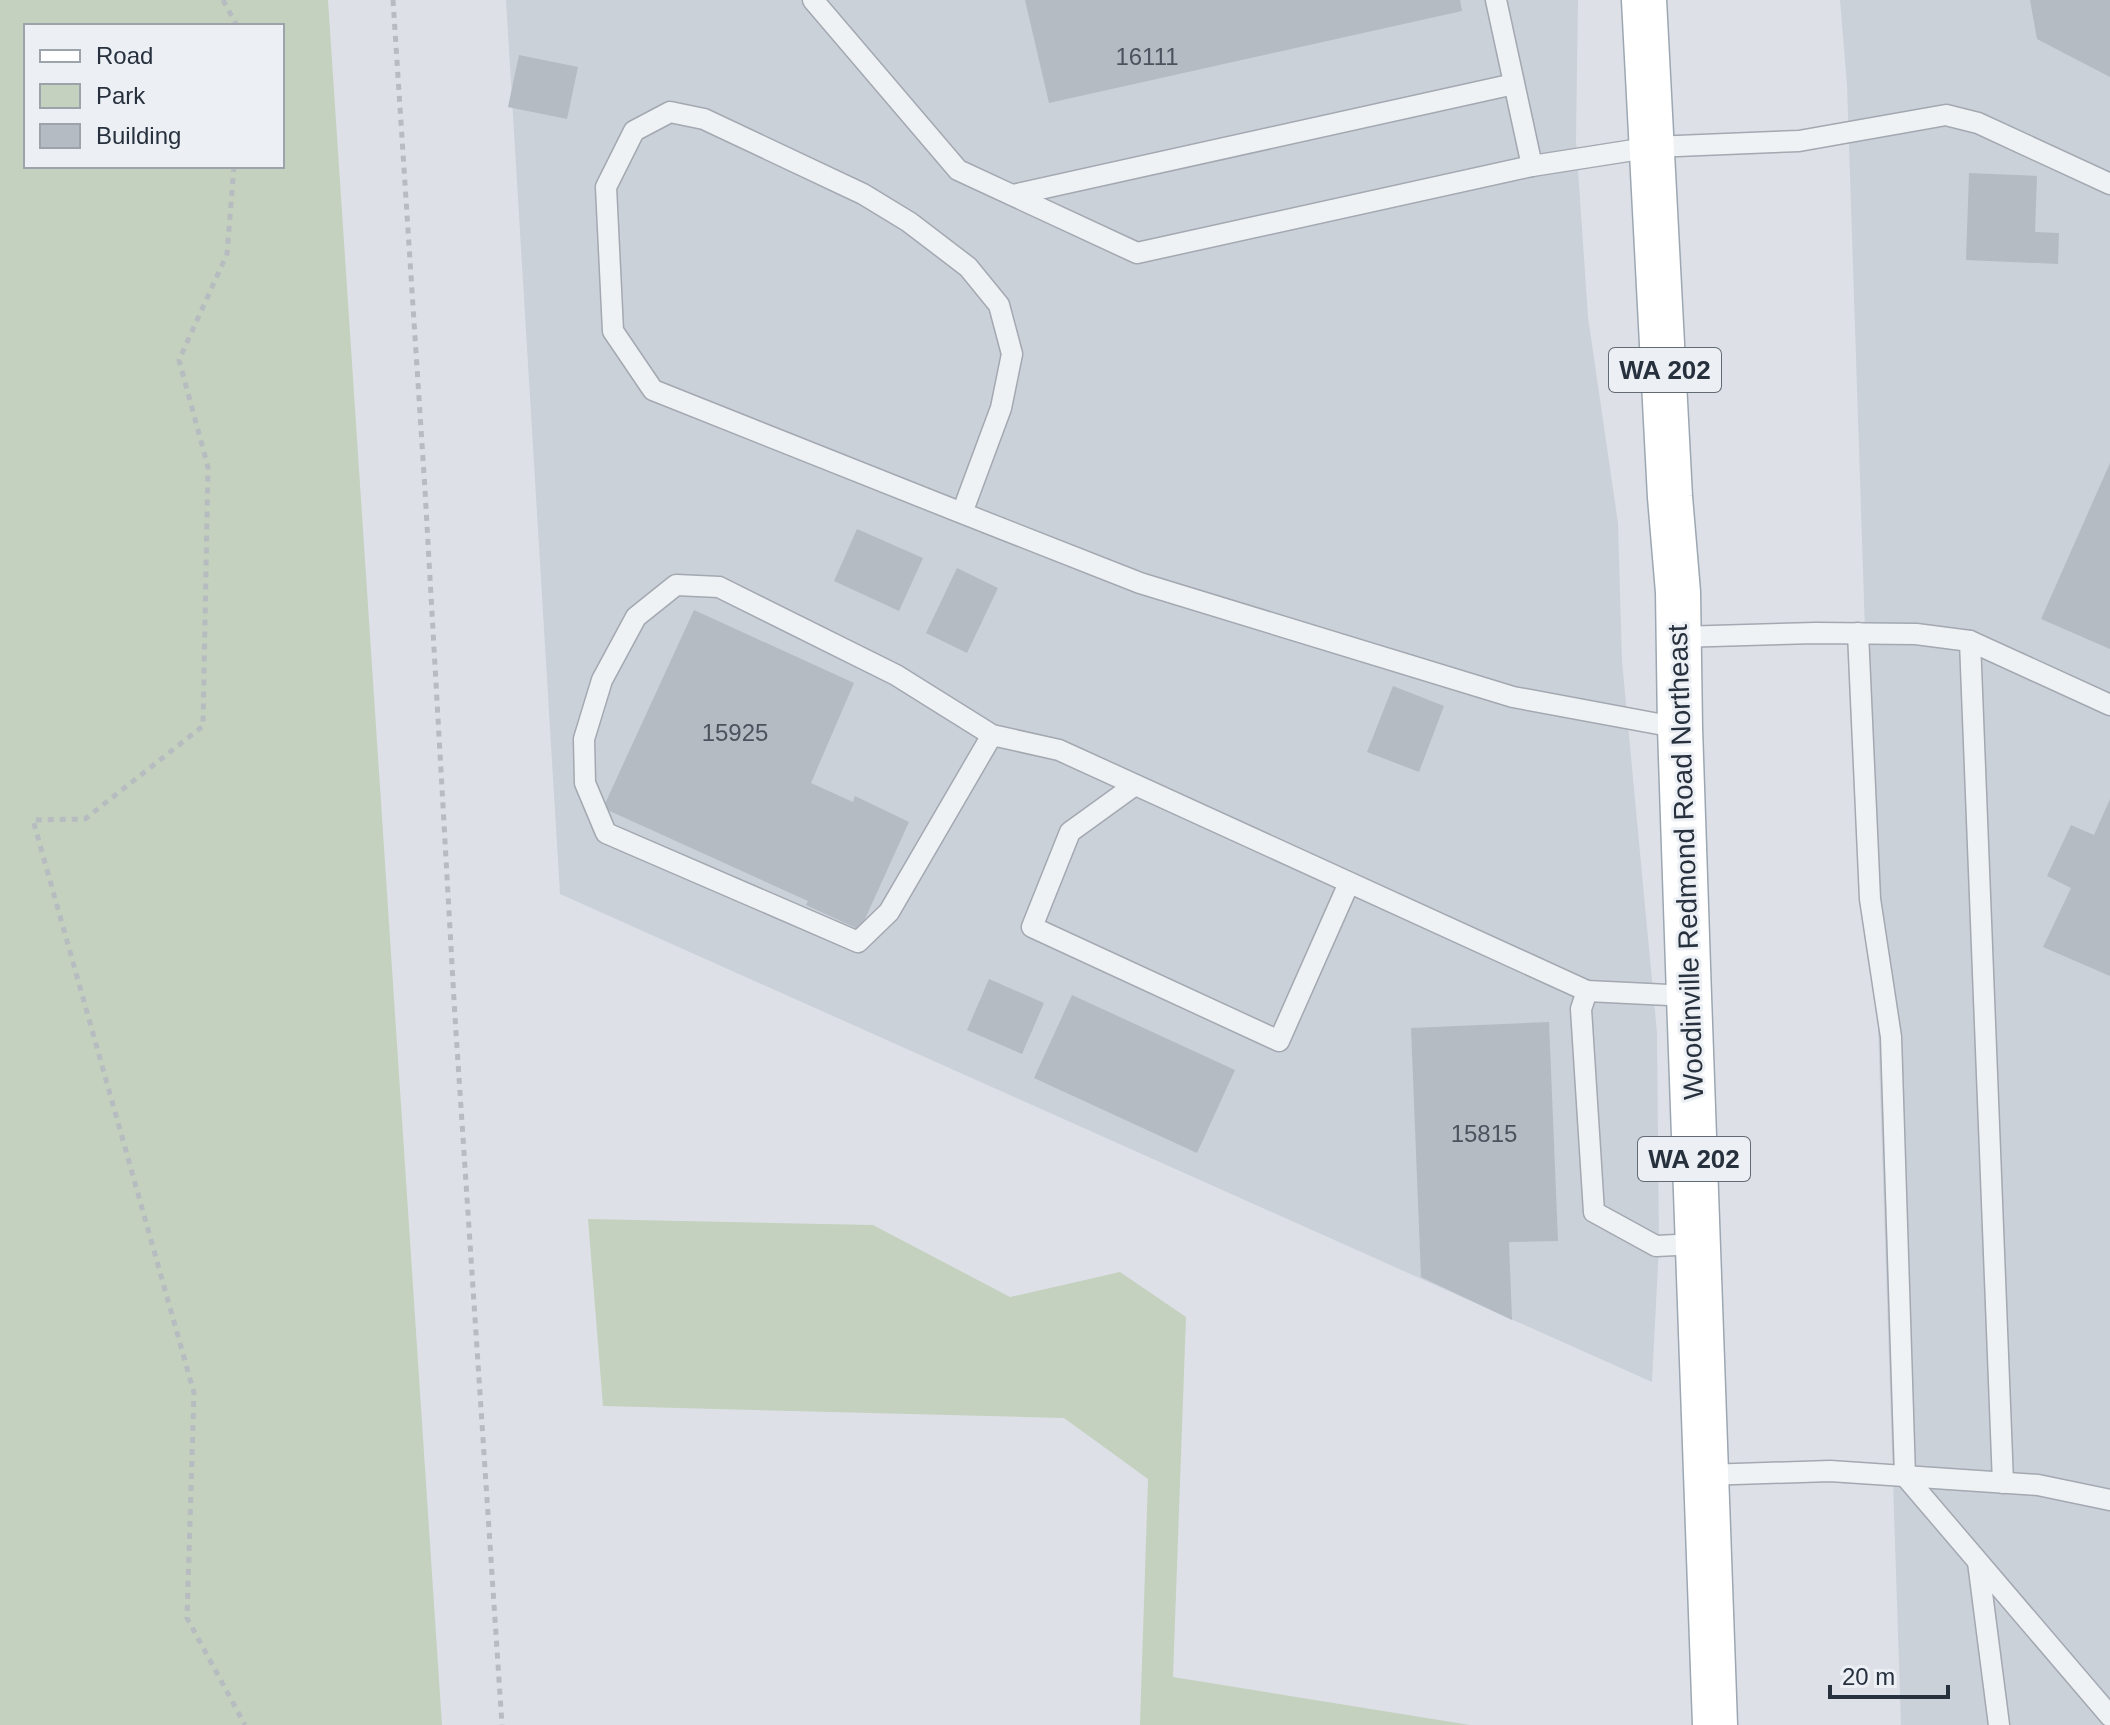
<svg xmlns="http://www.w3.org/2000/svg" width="2110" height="1725" viewBox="0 0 2110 1725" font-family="Arial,sans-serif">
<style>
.built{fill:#cbd1d9}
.green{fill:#c4d1be;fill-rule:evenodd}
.building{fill:#b4bbc3}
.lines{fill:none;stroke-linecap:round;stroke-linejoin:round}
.service-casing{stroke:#a3a8b1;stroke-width:23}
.primary-casing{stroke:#9ca7b2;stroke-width:47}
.path{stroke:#b7bcc1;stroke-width:5;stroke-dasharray:6 6;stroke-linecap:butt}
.service{stroke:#eff2f5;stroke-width:20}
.primary{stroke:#fff;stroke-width:44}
.labels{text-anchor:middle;stroke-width:6;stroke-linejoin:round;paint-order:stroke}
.number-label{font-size:24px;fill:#4a535e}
.shield{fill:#ecf0f5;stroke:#626a74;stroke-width:2}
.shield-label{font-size:26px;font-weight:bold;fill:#27303d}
.street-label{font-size:28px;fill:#27303d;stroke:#ecf0f5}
</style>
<rect width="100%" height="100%" fill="#dde1e7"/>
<g class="built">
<polygon points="506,0 1578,0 1576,140 1588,317 1618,523 1622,661 1657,1033 1659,1246 1652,1382 560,894"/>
<polygon points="1840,0 2110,0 2110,1725 1901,1725 1847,85"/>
</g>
<g class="green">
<path d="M0,0H328L442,1725H0ZM282,26V166H26V26Z"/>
<polygon points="588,1219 873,1225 1010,1297 1120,1272 1186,1317 1173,1677 1470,1725 1140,1725 1148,1479 1064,1418 603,1406"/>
</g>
<g class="building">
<polygon points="1025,0 1460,0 1462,11 1049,103"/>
<polygon points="2030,0 2110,0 2110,77 2037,39"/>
<polygon points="519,55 578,67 567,119 508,107"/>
<polygon points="1969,173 2037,176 2035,232 2059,233 2058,264 1966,260"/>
<polygon points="2110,463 2110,649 2041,619"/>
<polygon points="857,529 923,558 899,611 834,581"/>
<polygon points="957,568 998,588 967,653 926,633"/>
<polygon points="694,610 854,683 811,783 853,802 855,796 909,822 860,930 806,905 808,901 603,808"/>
<polygon points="1393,686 1444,706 1419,772 1367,752"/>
<polygon points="2110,799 2110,976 2043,947 2071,888 2047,876 2071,825 2094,835"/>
<polygon points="989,979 1044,1003 1022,1054 967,1030"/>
<polygon points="1072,995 1235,1070 1197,1153 1034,1078"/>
<polygon points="1549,1022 1558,1241 1509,1242 1512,1320 1421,1277 1411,1028"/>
</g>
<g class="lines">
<defs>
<g id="service">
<polyline points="813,0 958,170 1137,253 1532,166 1653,147 1799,141 1946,115 1978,123 2110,184"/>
<polyline points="1496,0 1532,166"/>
<polyline points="1013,195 1514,84"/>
<polyline points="962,513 1001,408 1012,354 999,305 968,267 909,222 863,194 704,119 670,112 634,131 606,187 613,331 653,390 962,513 1140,583 1513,697 1680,728"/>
<polyline points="1858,633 1870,899 1891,1037 1905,1476 2110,1716"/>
<polyline points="1679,637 1816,633 1916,634 1970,641 2110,705"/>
<polyline points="1970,641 2003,1483"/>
<polyline points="992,735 896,675 719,587 676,585 636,617 602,680 584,739 585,783 606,833 858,942 889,912 992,735 1059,750 1587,991 1689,996"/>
<polyline points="1135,785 1070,832 1032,927 1279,1041 1349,883"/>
<polyline points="1587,991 1581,1009 1594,1212 1656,1246 1697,1244"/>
<polyline points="1706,1475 1830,1471 2038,1485 2110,1500"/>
<polyline points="1978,1562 1999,1725"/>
</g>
<polyline id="primary" points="1644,0 1670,497 1678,592 1680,728 1689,996 1715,1725"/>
</defs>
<use href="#service" class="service-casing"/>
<use href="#primary" class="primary-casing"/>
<g class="path">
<polyline points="223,0 237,26"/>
<polyline points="393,0 425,490 455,1017 502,1725"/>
<polyline points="234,166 227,254 179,360 208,467 203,726 85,819 33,820 194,1393 187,1618 245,1725"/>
</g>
<use href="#service" class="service"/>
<use href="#primary" class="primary"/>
</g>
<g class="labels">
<g class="number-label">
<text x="1147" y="65">16111</text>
<text x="735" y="741">15925</text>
<text x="1484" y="1142">15815</text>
</g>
<g class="shield">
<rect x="1609" y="348" width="112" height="44" rx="6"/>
<rect x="1638" y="1137" width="112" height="44" rx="6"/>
</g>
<g class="shield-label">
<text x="1665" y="379">WA 202</text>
<text x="1694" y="1168">WA 202</text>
</g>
<g class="street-label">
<text transform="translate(1685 862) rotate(-92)" y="10">Woodinville Redmond Road Northeast</text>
</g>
</g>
<rect x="24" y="24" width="260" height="144" fill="#ecf0f5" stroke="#9da3ab" stroke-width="2"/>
<rect x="40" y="50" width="40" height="12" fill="#ffffff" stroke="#9da3ab" stroke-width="2"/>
<text x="96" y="64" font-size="24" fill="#27303d">Road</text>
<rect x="40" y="84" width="40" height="24" fill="#c4d1be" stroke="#9da3ab" stroke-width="2"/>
<text x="96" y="104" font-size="24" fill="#27303d">Park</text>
<rect x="40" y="124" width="40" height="24" fill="#b4bbc3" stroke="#9da3ab" stroke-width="2"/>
<text x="96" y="144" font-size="24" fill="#27303d">Building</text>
<path d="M1830 1685v12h118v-12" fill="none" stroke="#27303d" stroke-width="4"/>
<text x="1842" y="1685" font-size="24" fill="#27303d" stroke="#ecf0f5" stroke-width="6" paint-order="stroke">20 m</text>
</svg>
